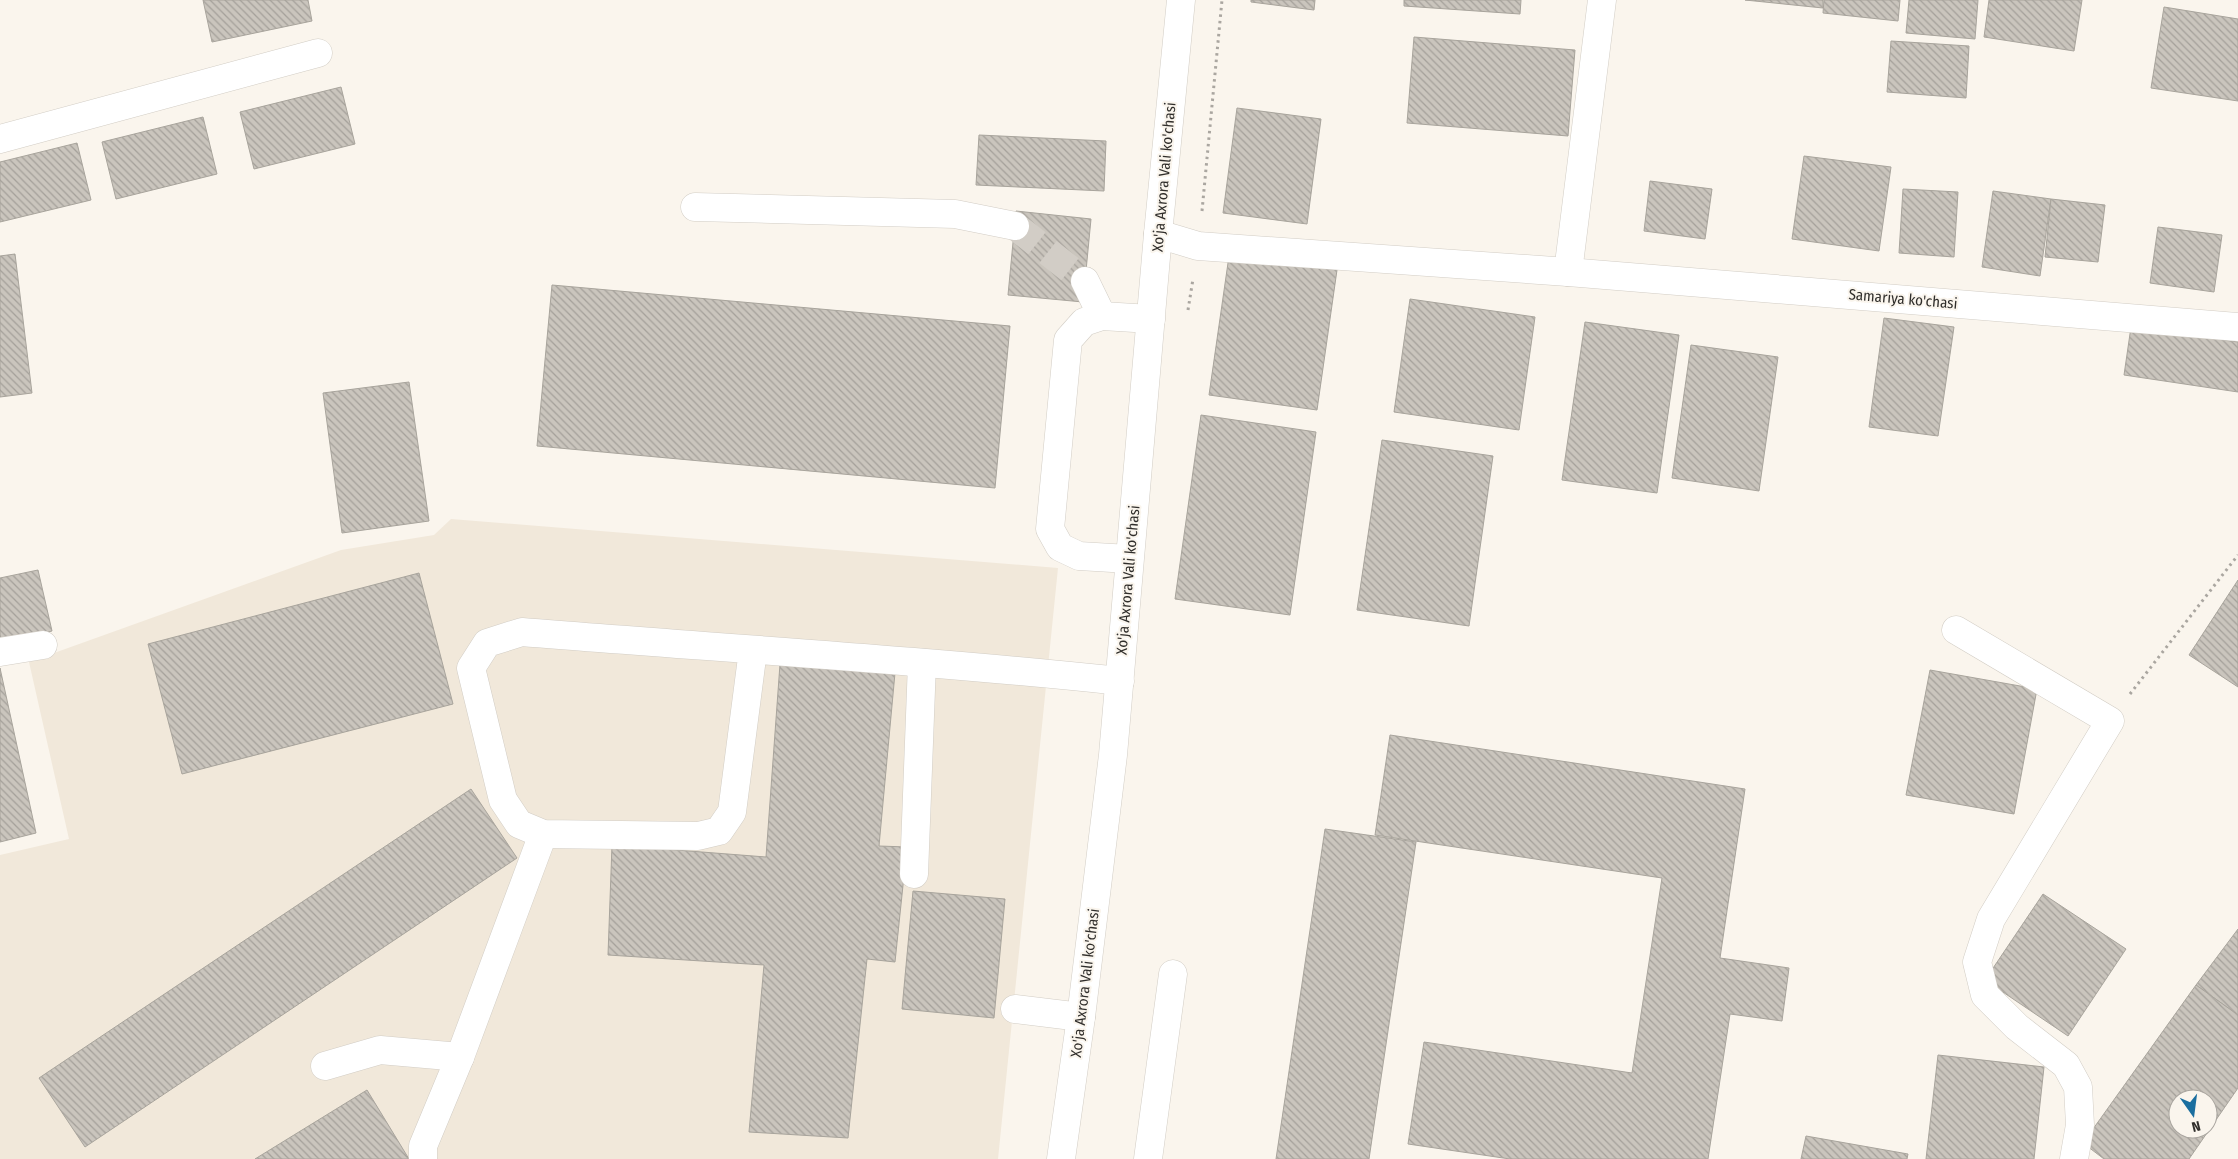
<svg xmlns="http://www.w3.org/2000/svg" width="2238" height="1159" viewBox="0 0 2238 1159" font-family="'Fira Sans Condensed',sans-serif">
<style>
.built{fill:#f1e8da}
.building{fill:url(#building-back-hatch);stroke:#a8a49c;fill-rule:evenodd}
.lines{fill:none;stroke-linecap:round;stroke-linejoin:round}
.minor-tunnel{stroke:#d2cdc6;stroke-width:28;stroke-dasharray:28 14;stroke-linecap:butt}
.minor-casing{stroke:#d2cdc5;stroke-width:29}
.major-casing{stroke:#d2cdc5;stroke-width:29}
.path{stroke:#aaa6a0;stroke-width:3;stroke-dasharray:2.5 4;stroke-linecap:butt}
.minor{stroke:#fff;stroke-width:28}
.major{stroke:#fff;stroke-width:28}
.labels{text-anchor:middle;stroke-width:4;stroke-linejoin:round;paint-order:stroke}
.street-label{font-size:15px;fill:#302e2b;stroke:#faf5ed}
</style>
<defs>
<pattern id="building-back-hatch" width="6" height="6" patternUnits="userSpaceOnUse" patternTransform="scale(1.25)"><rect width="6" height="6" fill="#cac5bd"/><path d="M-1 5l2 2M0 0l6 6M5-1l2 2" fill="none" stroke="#a4a09a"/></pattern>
</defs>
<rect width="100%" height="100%" fill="#faf5ed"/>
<polygon class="built" points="451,519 1058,568 998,1159 0,1159 0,855 69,839 29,662 341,550 434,535"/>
<g class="building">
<polygon points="203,0 308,0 312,21 212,42"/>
<polygon points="1251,0 1315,0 1314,10 1251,2"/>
<polygon points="1404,0 1521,0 1520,14 1404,6"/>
<polygon points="1745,0 1823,0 1823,8"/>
<polygon points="1824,0 1900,0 1898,21 1823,13"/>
<polygon points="1909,0 1978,0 1975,39 1906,33"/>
<polygon points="1989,0 2082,0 2074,51 1984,37"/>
<polygon points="2164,7 2238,19 2238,101 2151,88"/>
<polygon points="1414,37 1575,50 1568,136 1407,123"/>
<polygon points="1891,41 1969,46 1966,98 1887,92"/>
<polygon points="341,87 355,144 254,169 240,112"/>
<polygon points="1237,108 1321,119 1307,224 1223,213"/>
<polygon points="203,117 217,174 116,199 102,142"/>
<polygon points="979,135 1106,141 1104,191 976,185"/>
<polygon points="77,143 91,200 0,222 0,162"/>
<polygon points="1804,156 1891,167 1879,251 1792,239"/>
<polygon points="1650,181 1712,189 1705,239 1644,231"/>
<polygon points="1903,189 1958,192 1954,257 1899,253"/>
<polygon points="1993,191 2051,199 2040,276 1982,267"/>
<polygon points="2051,199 2105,205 2098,262 2045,257"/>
<polygon points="1016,211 1091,219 1083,302 1008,295"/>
<polygon points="2158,227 2222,235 2214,292 2150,283"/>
<polygon points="15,254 32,393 0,397 0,256"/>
<polygon points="1229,256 1337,270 1317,410 1209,395"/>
<polygon points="552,285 1010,326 995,488 537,446"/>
<polygon points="1410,299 1535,317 1519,430 1394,412"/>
<polygon points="1884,318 1954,327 1938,436 1869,427"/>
<polygon points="1585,322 1679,335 1657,493 1562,480"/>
<polygon points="2131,327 2238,342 2238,392 2124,375"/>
<polygon points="1691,345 1778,357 1759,491 1672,478"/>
<polygon points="409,382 429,521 342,533 323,393"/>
<polygon points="1201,415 1316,432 1290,615 1175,599"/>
<polygon points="1382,440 1493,456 1469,626 1357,610"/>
<polygon points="38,570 52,631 2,643 0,634 0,578"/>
<polygon points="419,573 453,704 182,774 148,644"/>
<polygon points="2238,580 2238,687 2189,655"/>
<polygon points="780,664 895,673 879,846 907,847 895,962 867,959 848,1138 749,1132 764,965 608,955 612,845 766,857"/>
<polygon points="0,668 36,833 0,842"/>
<polygon points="1930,670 2037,689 2014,814 1906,795"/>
<polygon points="1390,735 1745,789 1720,958 1789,968 1782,1021 1730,1014 1708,1159 1510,1159 1408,1144 1424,1042 1632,1073 1662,878 1375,835"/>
<polygon points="471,789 517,858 85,1147 39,1078"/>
<polygon points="1325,829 1416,842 1369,1159 1276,1159"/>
<polygon points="913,891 1005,899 994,1018 902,1009"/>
<polygon points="2043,894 2126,949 2068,1036 1985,980"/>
<polygon points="2238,929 2238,1015 2196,985"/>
<path d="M2196,985L2238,1015V1088L2189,1159H2104L2083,1143ZM2178,1099H2208V1129H2178Z"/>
<polygon points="1938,1055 2044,1067 2034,1159 1926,1159"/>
<polygon points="367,1090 409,1159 255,1159"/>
<polygon points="1806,1136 1908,1154 1907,1159 1801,1159"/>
</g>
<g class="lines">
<polyline class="minor-tunnel" points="1015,226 1085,281"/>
<defs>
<g id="minor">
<polyline points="0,139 318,53"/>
<polyline points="695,207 955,214 1015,226"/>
<polyline points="1158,234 1198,246 1568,272 2238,327"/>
<polyline points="1568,272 1602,0"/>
<polyline points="1085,281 1102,316"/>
<polyline points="1129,559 1079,556 1060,547 1050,529 1068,340 1084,322 1102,316 1151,319"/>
<polyline points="1956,630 2110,721 1991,919 1977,962 1985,995 2017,1027 2066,1065 2078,1087 2080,1125 2074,1159"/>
<path d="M753,650L732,812L719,831L698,836L543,834L519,824L503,800L471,668L487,643L522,632C721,648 921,660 1120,681"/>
<polyline points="0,652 43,645"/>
<polyline points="914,874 922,663"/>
<polyline points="1015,1009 1081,1017"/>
<polyline points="325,1066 380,1050 460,1057"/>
<polyline points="423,1159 423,1146 460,1057 543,834"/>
<polyline points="1148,1159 1173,974"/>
</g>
<polyline id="major" points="1061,1159 1081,1017 1113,755 1158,234 1181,0"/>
</defs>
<use href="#minor" class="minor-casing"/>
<use href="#major" class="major-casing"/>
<g class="path">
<polyline points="1202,211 1222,0"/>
<polyline points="1188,310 1193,279"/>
<polyline points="2130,694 2238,555"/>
</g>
<use href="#minor" class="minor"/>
<use href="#major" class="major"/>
</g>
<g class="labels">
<g class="street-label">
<text transform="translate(1164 177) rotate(-85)" y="5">Xo'ja Axrora Vali ko'chasi</text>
<text transform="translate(1903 299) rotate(5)" y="5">Samariya ko'chasi</text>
<text transform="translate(1128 580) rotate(-85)" y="5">Xo'ja Axrora Vali ko'chasi</text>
<text transform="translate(1085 983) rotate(-83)" y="5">Xo'ja Axrora Vali ko'chasi</text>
</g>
</g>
<g transform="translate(2193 1114) rotate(166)"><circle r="24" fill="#faf5ed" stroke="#a9a59f"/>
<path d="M0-4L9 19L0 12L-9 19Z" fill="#1a6e9f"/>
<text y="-8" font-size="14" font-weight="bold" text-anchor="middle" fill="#302e2b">N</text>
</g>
</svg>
